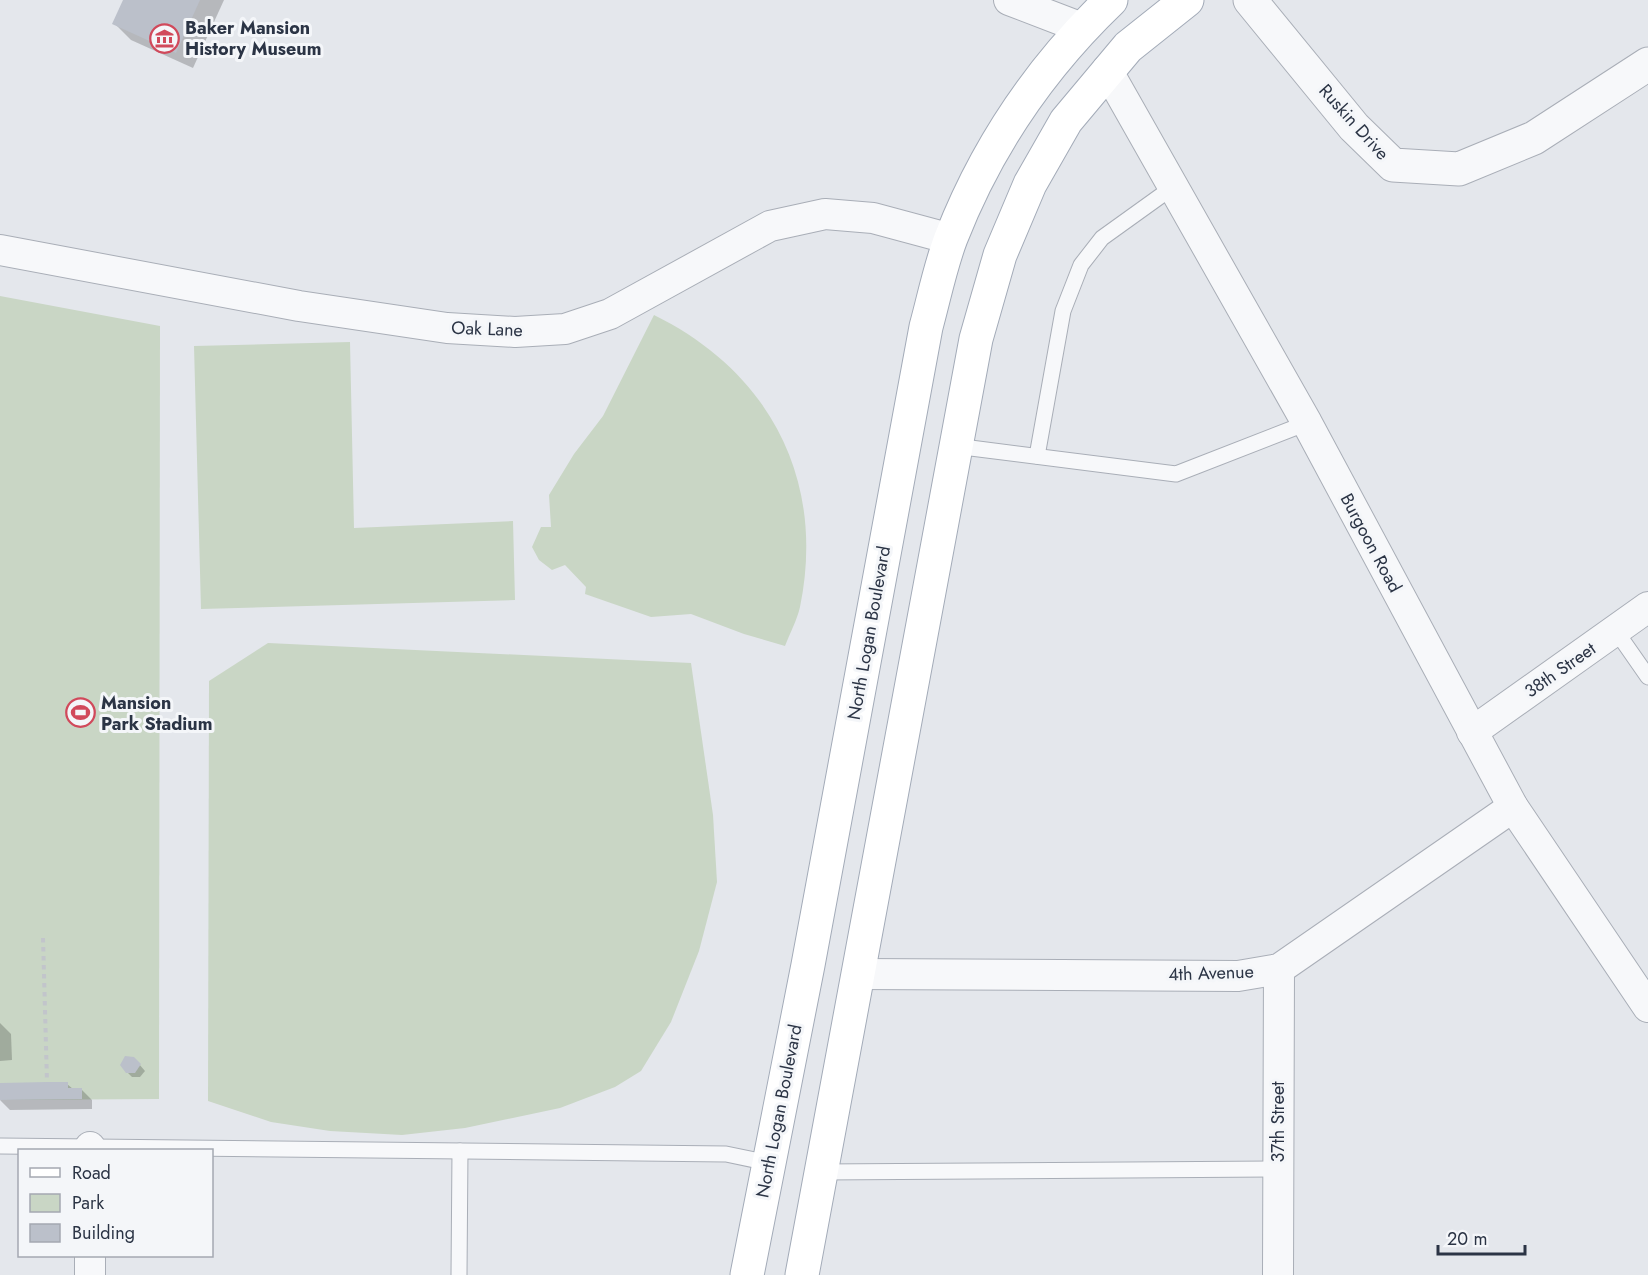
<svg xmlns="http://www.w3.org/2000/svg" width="1648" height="1275" viewBox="0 0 1648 1275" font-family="Jost,sans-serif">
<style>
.green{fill:#c9d6c5}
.shadow{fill:#0003}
.building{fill:#bbc0ca}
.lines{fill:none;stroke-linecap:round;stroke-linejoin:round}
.service-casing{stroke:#a9aeb7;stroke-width:17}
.minor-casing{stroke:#a9aeb7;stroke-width:32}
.tertiary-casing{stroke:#a9aeb7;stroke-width:35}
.primary-casing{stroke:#a3abb8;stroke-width:35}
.path{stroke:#c2c5cb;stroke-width:4;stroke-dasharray:4.5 4.5;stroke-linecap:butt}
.service{stroke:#f7f8fa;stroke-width:15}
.minor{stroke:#f7f8fa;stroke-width:30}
.tertiary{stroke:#f7f8fa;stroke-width:33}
.primary{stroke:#fff;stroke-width:33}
.labels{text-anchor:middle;stroke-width:6;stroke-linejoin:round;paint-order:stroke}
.poi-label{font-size:18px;font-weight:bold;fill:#2b3445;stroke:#f4f6f9;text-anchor:start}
.street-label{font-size:18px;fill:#2b3445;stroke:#f4f6f9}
</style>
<rect width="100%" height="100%" fill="#e4e7ec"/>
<g class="green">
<polygon points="0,296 160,326 159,1099 0,1100"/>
<path d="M654,315C770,372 826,480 800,607C797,620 790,633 785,646L744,634L691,614L651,617L585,594L586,587L565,565L552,570L539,560L532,547L541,527H551L549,495L574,454L603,416Z"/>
<polygon points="350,342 354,528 513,521 515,600 201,609 194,346"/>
<polygon points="268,643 691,663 713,815 717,882 699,951 671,1022 641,1071 615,1087 560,1108 465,1128 402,1135 330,1131 271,1122 208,1101 209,681"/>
</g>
<g class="shadow">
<polygon points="124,0 224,0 193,68 131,40 114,23"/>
<polygon points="0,1023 11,1034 12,1060 0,1061"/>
<polygon points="139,1064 145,1071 140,1077 132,1077 127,1072"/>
<polygon points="0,1084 67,1084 73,1089 81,1089 92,1100 92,1109 10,1110 0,1100"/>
</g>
<g class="building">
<polygon points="123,0 200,0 176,53 112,24"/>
<polygon points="125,1056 134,1057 141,1064 135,1073 126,1073 120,1065"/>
<polygon points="47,1082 68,1082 68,1088 82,1088 82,1099 0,1100 0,1083"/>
</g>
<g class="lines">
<defs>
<g id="service">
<polyline points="955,446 1176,474 1307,423"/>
<polyline points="1037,456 1063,311 1081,265 1102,238 1173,187"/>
<polyline points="1616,631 1648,677"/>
<polyline points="0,1146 726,1154 769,1163"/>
<polyline points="821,1172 1278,1169"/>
<polyline points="459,1275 460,1151"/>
</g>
<g id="minor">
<polyline points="1009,0 1082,28"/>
<polyline points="1107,70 1307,423 1513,807 1648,1007"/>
<polyline points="0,250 299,306 447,328 515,332 565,329 610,314 770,226 825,214 873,218 951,239"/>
<polyline points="1472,732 1648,607"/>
<polyline points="858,974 1238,976 1279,969 1513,807"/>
<polyline points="90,1147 90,1150"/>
<polyline points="90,1256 90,1275"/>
<polyline points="1278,1275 1279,969"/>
</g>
<polyline id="tertiary" points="1250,0 1354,127 1393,165 1459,169 1534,138 1648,64"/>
<g id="primary">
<path d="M747,1275L808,965L926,327C934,298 940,267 951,238C986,148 1041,67 1111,0"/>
<polyline points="802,1275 976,339 1000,255 1030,184 1066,121 1128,47 1187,0"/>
</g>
</defs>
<use href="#service" class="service-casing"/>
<use href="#minor" class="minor-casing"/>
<use href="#tertiary" class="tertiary-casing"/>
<use href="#primary" class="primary-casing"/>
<polyline class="path" points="43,938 47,1082"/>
<use href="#service" class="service"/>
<use href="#minor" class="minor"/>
<use href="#tertiary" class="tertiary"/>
<use href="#primary" class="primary"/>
</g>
<defs>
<symbol id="museum-ring" viewBox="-11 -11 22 22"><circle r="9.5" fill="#f4f6f9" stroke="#d1495b" stroke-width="1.5"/><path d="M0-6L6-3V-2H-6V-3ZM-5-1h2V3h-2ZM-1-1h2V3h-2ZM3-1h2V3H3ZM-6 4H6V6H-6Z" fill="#d1495b"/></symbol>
<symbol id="stadium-ring" viewBox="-11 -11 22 22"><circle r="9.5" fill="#f4f6f9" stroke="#d1495b" stroke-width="1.5"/><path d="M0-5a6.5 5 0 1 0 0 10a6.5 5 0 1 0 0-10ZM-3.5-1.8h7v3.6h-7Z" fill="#d1495b"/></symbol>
</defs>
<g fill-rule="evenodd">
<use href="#museum-ring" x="148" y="22" width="33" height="33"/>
<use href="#stadium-ring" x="64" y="696" width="33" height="33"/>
</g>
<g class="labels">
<g class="poi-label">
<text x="185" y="34">Baker Mansion<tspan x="185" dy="21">History Museum</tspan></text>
<text x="101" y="709">Mansion<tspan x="101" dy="21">Park Stadium</tspan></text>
</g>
<g class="street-label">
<text transform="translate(1354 122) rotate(48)" y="6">Ruskin Drive</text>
<text transform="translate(487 329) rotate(2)" y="6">Oak Lane</text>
<text transform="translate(1371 543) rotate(62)" y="6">Burgoon Road</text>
<text transform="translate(869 633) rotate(-80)" y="6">North Logan Boulevard</text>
<text transform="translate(1560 670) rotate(-35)" y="6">38th Street</text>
<text transform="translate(1211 973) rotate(-2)" y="6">4th Avenue</text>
<text transform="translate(779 1111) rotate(-79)" y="6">North Logan Boulevard</text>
<text transform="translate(1278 1122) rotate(-90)" y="6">37th Street</text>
</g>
</g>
<rect x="18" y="1149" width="195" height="108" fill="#f4f6f9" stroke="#a4a8b1" stroke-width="1.5"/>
<rect x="30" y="1168" width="30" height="9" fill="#ffffff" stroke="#a4a8b1" stroke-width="1.5"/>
<text x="72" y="1179" font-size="18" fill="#2b3445">Road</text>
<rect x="30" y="1194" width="30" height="18" fill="#c9d6c5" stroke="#a4a8b1" stroke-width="1.5"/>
<text x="72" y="1209" font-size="18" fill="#2b3445">Park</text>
<rect x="30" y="1224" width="30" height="18" fill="#bbc0ca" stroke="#a4a8b1" stroke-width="1.5"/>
<text x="72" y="1239" font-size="18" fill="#2b3445">Building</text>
<path d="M1438 1245v9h87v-9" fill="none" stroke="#2b3445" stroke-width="3"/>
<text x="1447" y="1245" font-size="18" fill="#2b3445" stroke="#f4f6f9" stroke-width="4.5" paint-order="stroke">20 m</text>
</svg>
